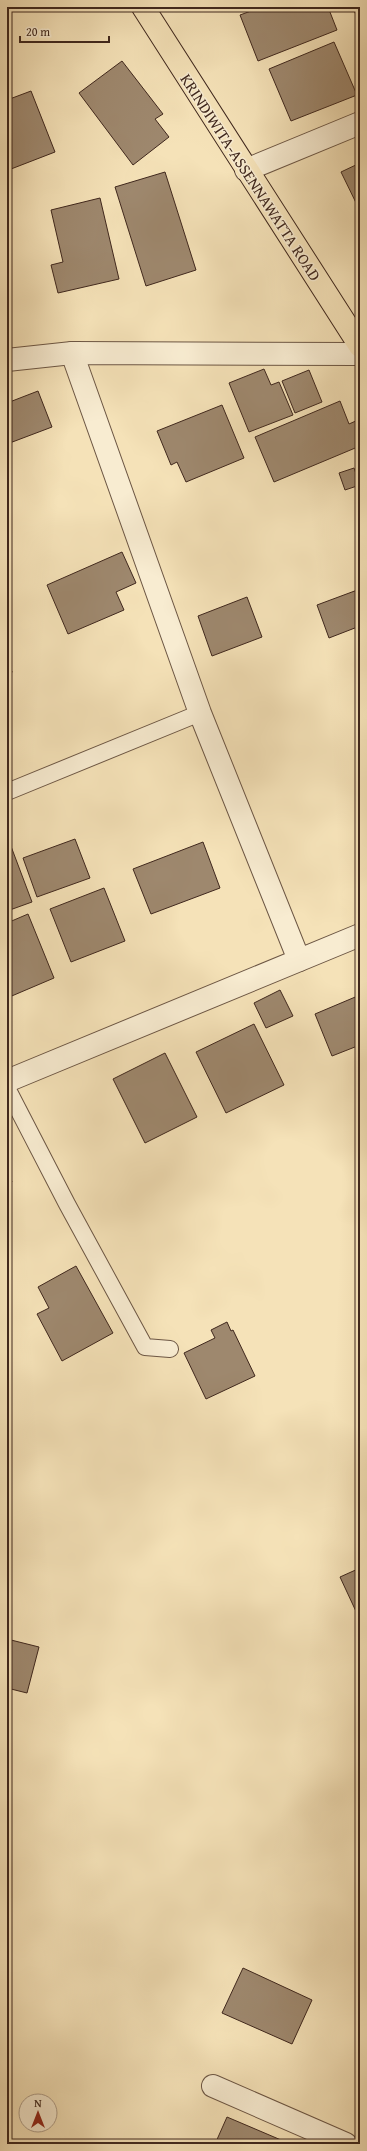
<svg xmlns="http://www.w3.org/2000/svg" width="367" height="2151" viewBox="0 0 367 2151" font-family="'Gentium Book Plus',serif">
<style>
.building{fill:#9e886e;stroke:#3f271d}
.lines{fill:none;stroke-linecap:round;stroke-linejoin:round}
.service-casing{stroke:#6c5644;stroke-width:18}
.minor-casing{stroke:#6c5644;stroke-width:24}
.primary-casing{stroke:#3f271d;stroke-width:24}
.service{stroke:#f8ecd1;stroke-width:16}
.minor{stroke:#f8ecd1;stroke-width:22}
.primary{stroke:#f5e2b8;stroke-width:22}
.labels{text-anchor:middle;stroke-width:3;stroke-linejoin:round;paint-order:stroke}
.street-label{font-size:16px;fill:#3f271d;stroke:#f8ecd1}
</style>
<rect width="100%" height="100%" fill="#f5e2b8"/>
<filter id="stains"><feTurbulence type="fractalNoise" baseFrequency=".005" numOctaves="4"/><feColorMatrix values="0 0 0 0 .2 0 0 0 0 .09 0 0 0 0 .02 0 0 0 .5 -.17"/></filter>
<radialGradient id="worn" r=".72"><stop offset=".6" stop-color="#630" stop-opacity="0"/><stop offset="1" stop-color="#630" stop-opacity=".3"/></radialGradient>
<g class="building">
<polygon points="262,7 328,7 337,30 258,61 240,15"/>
<polygon points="353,7 360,7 360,26"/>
<polygon points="334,42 357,95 291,121 269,69"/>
<polygon points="122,61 163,114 155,119 169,137 133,165 79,93"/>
<polygon points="31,91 55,152 11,169 7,160 7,100"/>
<polygon points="360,163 360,211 341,172"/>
<polygon points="165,172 196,270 146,286 115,187"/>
<polygon points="100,198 119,279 58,293 51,265 63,262 51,210"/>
<polygon points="264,369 271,385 279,382 293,415 249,432 229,383"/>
<polygon points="309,370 322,402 295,413 282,381"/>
<polygon points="38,391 52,427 7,444 7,403"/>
<polygon points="340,401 349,424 358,420 360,446 274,482 255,437"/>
<polygon points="222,405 244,458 186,482 177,462 171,465 157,431"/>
<polygon points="354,468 360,485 345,490 339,473"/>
<polygon points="122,552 136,583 116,592 124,610 68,634 47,585"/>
<polygon points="360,589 360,626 329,638 317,605"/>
<polygon points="247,597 262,637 212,656 198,616"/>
<polygon points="7,670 12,671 7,694"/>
<polygon points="75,839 90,878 37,897 23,858"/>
<polygon points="9,841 32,902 7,911 7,842"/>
<polygon points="203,842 220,888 151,914 133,869"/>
<polygon points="104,888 125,941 71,962 50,909"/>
<polygon points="28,914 54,978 7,998 7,923"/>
<polygon points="280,990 293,1016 266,1028 254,1003"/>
<polygon points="360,995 360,1045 332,1056 315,1014"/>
<polygon points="254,1024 284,1085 226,1113 196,1052"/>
<polygon points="165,1053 197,1117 145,1143 113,1079"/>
<polygon points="7,1172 12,1182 7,1184"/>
<polygon points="76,1266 113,1333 62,1361 37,1314 49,1308 38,1287"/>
<polygon points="227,1322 231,1331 233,1330 255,1376 206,1399 184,1353 215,1338 211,1330"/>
<polygon points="360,1568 360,1620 340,1577"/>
<polygon points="7,1639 39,1647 27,1693 7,1688"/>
<polygon points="243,1968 312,2000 292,2044 222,2013"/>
<polygon points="227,2117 281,2140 279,2144 215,2144"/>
</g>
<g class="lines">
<defs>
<g id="service">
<polyline points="7,792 200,713"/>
<polyline points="7,1088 67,1204 145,1347 170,1349"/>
</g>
<g id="minor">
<polyline points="246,170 360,123"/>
<polyline points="72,353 200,713 299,960"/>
<polyline points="7,360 72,353 360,354"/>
<polyline points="7,1081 360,935"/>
<polyline points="213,2086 346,2144"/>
</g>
<polyline id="primary" points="143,7 360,346"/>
</defs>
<use href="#service" class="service-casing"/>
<use href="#minor" class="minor-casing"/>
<use href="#primary" class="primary-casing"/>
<use href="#service" class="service"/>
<use href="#minor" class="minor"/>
<use href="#primary" class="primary"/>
</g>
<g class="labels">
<g class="street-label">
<text transform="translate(251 177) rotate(57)" y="6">KRINDIWITA-ASSENNAWATTA ROAD</text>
</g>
</g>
<rect width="367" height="2151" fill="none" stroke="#f5e2b8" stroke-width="24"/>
<rect x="8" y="8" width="351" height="2135" fill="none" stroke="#3f271d" stroke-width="2"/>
<rect x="12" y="12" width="343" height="2127" fill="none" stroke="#3f271d"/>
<g transform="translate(38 2113)"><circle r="19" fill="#f8ecd1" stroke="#ae9d89"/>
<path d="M0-3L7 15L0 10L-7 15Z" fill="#8f2418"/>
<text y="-6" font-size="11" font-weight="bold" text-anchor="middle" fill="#3f271d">N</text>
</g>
<path d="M20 36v6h89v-6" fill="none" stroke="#3f271d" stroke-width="2"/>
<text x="26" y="36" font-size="12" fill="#3f271d" stroke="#f8ecd1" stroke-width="3" paint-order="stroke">20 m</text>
<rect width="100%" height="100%" filter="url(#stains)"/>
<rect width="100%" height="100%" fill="url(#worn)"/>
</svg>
